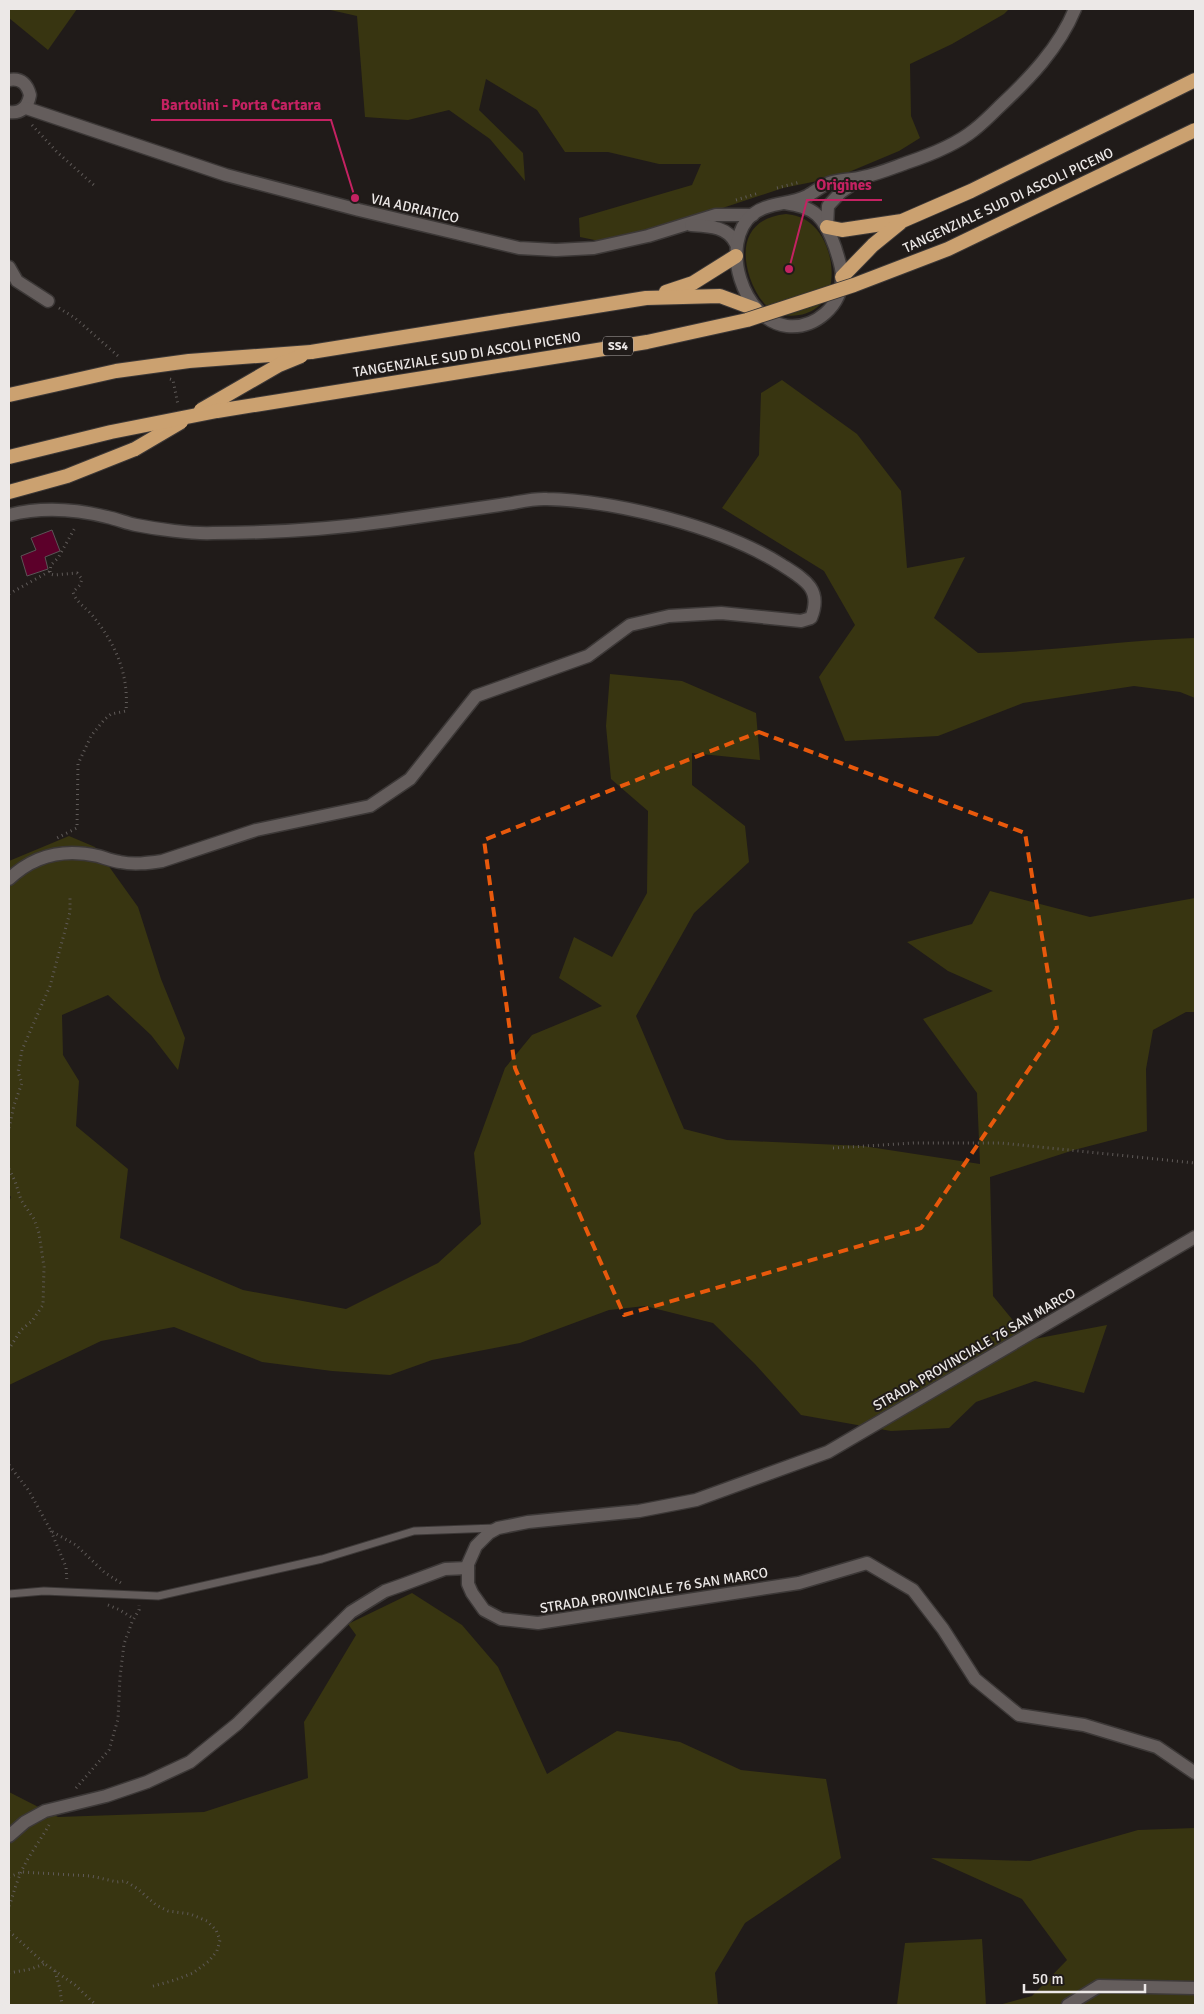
<svg xmlns="http://www.w3.org/2000/svg" width="1204" height="2014" viewBox="0 0 1204 2014" font-family="Signika,sans-serif">
<style>
.green{fill:#383511}
.building{fill:#5c002a;stroke:#5b5456}
.lines{fill:none;stroke-linecap:round;stroke-linejoin:round}
.service-casing{stroke:#3c3837;stroke-width:9}
.minor-casing{stroke:#3c3837;stroke-width:15}
.tertiary-casing{stroke:#3c3837;stroke-width:15}
.secondary-casing{stroke:#3c3837;stroke-width:15}
.trunk-casing{stroke:#3c3837;stroke-width:16}
.path{stroke:#5f5a58;stroke-width:3;stroke-dasharray:1 4;stroke-linecap:butt}
.service{stroke:#645d5c;stroke-width:7}
.minor{stroke:#645d5c;stroke-width:12}
.tertiary{stroke:#645d5c;stroke-width:12}
.secondary{stroke:#645d5c;stroke-width:12}
.trunk{stroke:#cba170;stroke-width:14}
.trunk-bridge-casing{stroke:#3c3837;stroke-width:16;stroke-linecap:butt}
.trunk-bridge{stroke:#cba170;stroke-width:14}
.marked{fill:none;stroke:#e8590c;stroke-width:4;stroke-dasharray:10 6;stroke-linejoin:round}
.labels{text-anchor:middle;stroke-width:4;stroke-linejoin:round;paint-order:stroke}
.shield{fill:#201b19;stroke:#afaaa9;stroke-width:1}
.shield-label{font-size:12px;font-weight:bold;fill:#ece8e7}
.street-label{font-size:14px;fill:#ece8e7;stroke:#201b19}
.leader{fill:none;stroke:#c42262;stroke-width:2}
.callout-dot{fill:#c42262;stroke:#201b19;stroke-width:2}
.callout-label{font-size:15px;text-anchor:middle;font-weight:bold;fill:#c42262;stroke:#201b19;stroke-width:4;stroke-linejoin:round;paint-order:stroke}
</style>
<rect width="100%" height="100%" fill="#201b19"/>
<g class="green">
<polygon points="9,9 77,9 48,50 9,18"/>
<polygon points="326,9 1009,9 1004,14 952,44 910,64 911,116 920,138 899,151 837,177 783,188 614,244 580,237 579,218 692,185 701,164 659,164 608,152 565,152 537,110 486,79 479,110 523,153 525,181 490,139 449,110 408,120 365,117 357,16"/>
<path d="M786,214C795,215 803,217 810,223C831,239 840,282 822,303C816,309 808,314 799,315C772,320 758,300 750,278C739,245 748,218 786,214Z"/>
<path d="M782,380L857,434L901,491L907,568L965,557L934,618L978,653C1051,652 1123,640 1195,638V698L1180,692L1134,686L1023,703L938,736L845,741L819,677L855,625L824,571L722,508L759,455L761,393Z"/>
<polygon points="610,674 682,681 756,713 760,760 692,753 692,785 745,826 749,862 694,913 636,1016 684,1129 727,1140 863,1146 980,1164 977,1093 923,1019 993,991 948,971 907,942 972,924 990,891 1090,917 1195,898 1195,1012 1186,1012 1153,1030 1146,1069 1147,1131 1074,1150 990,1177 993,1296 1029,1340 1107,1325 1084,1393 1035,1381 976,1402 949,1428 891,1431 801,1415 755,1364 713,1323 645,1306 609,1310 520,1343 432,1360 390,1375 332,1371 262,1362 174,1327 101,1341 9,1385 9,1202 11,1197 9,1194 9,861 69,836 95,847 138,907 161,979 185,1038 178,1070 151,1035 108,995 62,1015 63,1055 79,1081 76,1126 128,1169 120,1238 243,1290 346,1309 438,1263 481,1224 474,1153 505,1068 532,1035 602,1006 559,978 574,937 612,957 647,893 648,811 611,779 606,726"/>
<polygon points="412,1593 462,1625 498,1667 547,1774 617,1731 680,1742 741,1770 826,1779 841,1858 745,1923 715,1973 718,2005 9,2005 9,1792 58,1817 204,1812 308,1778 304,1722 356,1635 348,1624"/>
<polygon points="1195,1828 1195,2005 999,2005 1032,1996 1067,1960 1022,1899 931,1858 1030,1861 1138,1830"/>
<polygon points="982,1939 986,2005 897,2005 905,1943"/>
</g>
<polygon class="building" points="52,530 60,551 45,557 48,569 27,576 21,556 36,550 31,538"/>
<g class="lines">
<defs>
<polyline id="service" points="9,1594 44,1591 158,1596 322,1559 414,1531 495,1528"/>
<g id="minor">
<polyline points="9,267 17,281 48,301"/>
<path d="M9,515C41,507 75,509 107,517C117,519 126,523 136,525C156,529 192,534 213,533C271,533 332,529 389,521C426,516 463,510 500,505C516,503 532,498 547,499C618,501 722,527 782,565C804,579 823,589 811,618L801,621L721,613L669,616L630,625L588,656L476,696L410,779L370,806L256,830L162,861C148,863 134,865 120,862C112,861 105,858 98,856C63,848 34,855 9,879"/>
<polyline points="9,1836 25,1822 45,1811 106,1796 147,1782 190,1762 237,1724 351,1612 385,1591 402,1585 445,1569 468,1568"/>
</g>
<g id="tertiary">
<path d="M9,80C21,78 27,84 30,95C28,107 21,114 9,112"/>
<polyline points="26,108 226,175 359,210 519,248 556,250 594,248 648,236 716,215 753,215"/>
<path d="M691,225C708,226 728,226 736,244"/>
<polyline points="1195,1237 828,1452 696,1500 639,1511 528,1522 498,1528 489,1533 476,1546 468,1564 468,1584 472,1593 484,1610 501,1619 538,1623 799,1583 867,1563 913,1590 943,1629 975,1679 1019,1715 1084,1725 1157,1747 1195,1773"/>
<polyline points="1068,2005 1099,1986 1195,1988"/>
</g>
<g id="secondary">
<path d="M785,203C797,205 808,207 817,215C826,223 831,236 835,247C838,257 842,267 842,277C842,306 815,329 787,326C743,321 718,243 753,214C769,202 789,205 807,196C815,192 821,186 829,183C840,179 852,180 863,177C878,174 892,168 906,163C927,156 957,144 974,130C983,123 991,115 999,107C1029,79 1059,48 1075,9"/>
<polyline points="827,227 828,206 841,192 860,179"/>
</g>
<g id="trunk">
<polyline points="827,227 842,230 902,221 971,191 1195,80"/>
<polyline points="842,277 873,245 900,223"/>
<polyline points="666,292 693,283 736,256"/>
<polyline points="311,352 646,298 720,296 755,309"/>
<polyline points="9,492 67,476 135,449"/>
</g>
</defs>
<use href="#service" class="service-casing"/>
<use href="#minor" class="minor-casing"/>
<use href="#tertiary" class="tertiary-casing"/>
<use href="#secondary" class="secondary-casing"/>
<use href="#trunk" class="trunk-casing"/>
<g class="path">
<polyline points="32,125 57,152 96,187"/>
<polyline points="777,188 800,182"/>
<polyline points="736,200 759,193"/>
<polyline points="59,308 75,318 118,356"/>
<polyline points="170,379 173,380 178,405"/>
<path d="M50,571V574L54,575L77,573L82,579L80,585L73,592C76,602 85,607 92,615C115,643 129,673 126,711L111,714L104,720L91,736L78,764L77,828L55,839"/>
<polyline points="9,594 50,571 51,565 58,558 76,526"/>
<polyline points="9,1128 14,1105 22,1083 18,1072 22,1050 50,986 70,912 70,898"/>
<polyline points="833,1148 913,1143 1001,1143 1195,1163"/>
<polyline points="9,1169 15,1181 21,1200 34,1219 39,1233 44,1267 43,1305 32,1321 21,1330 9,1349"/>
<polyline points="9,1465 29,1491 51,1531 76,1545 104,1572 121,1583"/>
<polyline points="51,1531 66,1567 67,1582"/>
<polyline points="108,1605 120,1610 134,1619"/>
<polyline points="76,1788 109,1750 118,1719 120,1677 124,1644 132,1622 139,1610 139,1605"/>
<polyline points="9,1877 22,1872 91,1876 117,1882 125,1881 138,1889 156,1905 168,1911 190,1914 207,1921 216,1930 220,1940 217,1951 209,1961 193,1973 175,1980 150,1987"/>
<path d="M9,1906C13,1897 14,1889 18,1880C24,1861 39,1843 49,1825"/>
<polyline points="9,1931 45,1964 75,1985 96,2005"/>
<polyline points="55,1971 60,1989 62,2005"/>
<polyline points="9,1973 31,1969 44,1964"/>
</g>
<use href="#service" class="service"/>
<use href="#minor" class="minor"/>
<use href="#tertiary" class="tertiary"/>
<use href="#secondary" class="secondary"/>
<use href="#trunk" class="trunk"/>
<defs>
<g id="trunk-bridge">
<polyline points="9,395 116,371 189,361 311,352"/>
<polyline points="201,410 279,365 301,356"/>
<polyline points="135,449 181,422"/>
<polyline points="9,457 111,432 217,411 647,342 747,320 854,285 948,249 1195,130"/>
</g>
</defs>
<use href="#trunk-bridge" class="trunk-bridge-casing"/>
<use href="#trunk-bridge" class="trunk-bridge"/>
</g>
<path class="marked" d="M759,732L1025,833L1057,1028L921,1228L624,1315L515,1068L484,840Z"/>
<g class="labels">
<rect class="shield" x="603" y="336.5" width="30" height="19" rx="4"/>
<g class="shield-label">
<text x="618" y="350">SS4</text>
</g>
<g class="street-label">
<text transform="translate(1008 200) rotate(-25)" y="5">TANGENZIALE SUD DI ASCOLI PICENO</text>
<text transform="translate(415 208) rotate(13)" y="5">VIA ADRIATICO</text>
<text transform="translate(467 354) rotate(-9)" y="5">TANGENZIALE SUD DI ASCOLI PICENO</text>
<text transform="translate(974 1349) rotate(-30)" y="5">STRADA PROVINCIALE 76 SAN MARCO</text>
<text transform="translate(654 1590) rotate(-9)" y="5">STRADA PROVINCIALE 76 SAN MARCO</text>
</g>
</g>
<path class="leader" d="M355 198L331 120H151M789 269L807 200H882"/>
<g class="callout-dot">
<circle cx="355" cy="198" r="5"/>
<circle cx="789" cy="269" r="5"/>
</g>
<g class="callout-label">
<text x="241" y="110">Bartolini - Porta Cartara</text>
<text x="844" y="190">Origines</text>
</g>
<rect width="1204" height="2014" fill="none" stroke="#ece8e7" stroke-width="20"/>
<path d="M1024 1984v8h121v-8" fill="none" stroke="#ece8e7" stroke-width="2.5"/>
<text x="1032" y="1984" font-size="15" fill="#ece8e7" stroke="#201b19" stroke-width="4" paint-order="stroke">50 m</text>
</svg>
